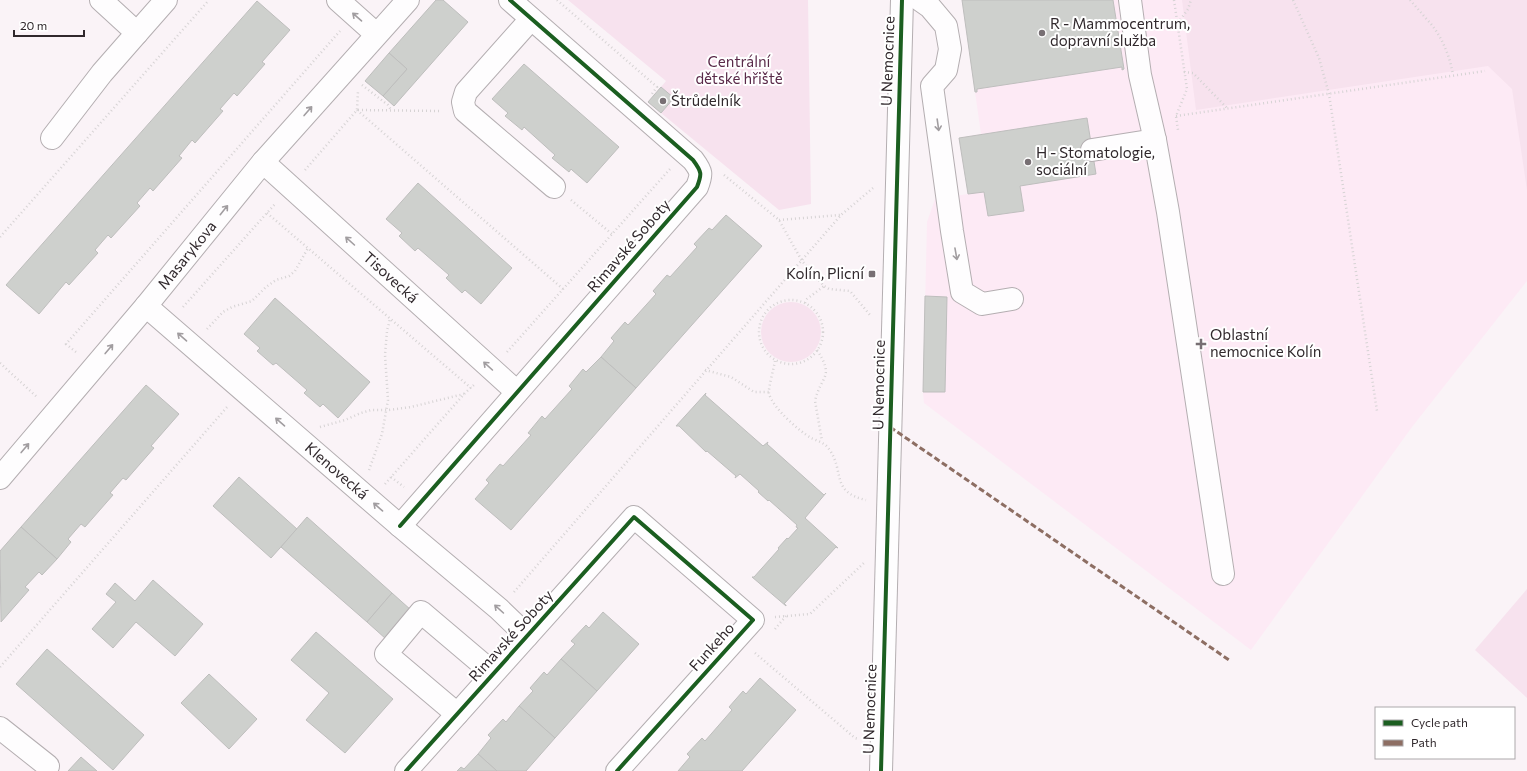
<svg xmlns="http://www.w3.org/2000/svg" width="1527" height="771" viewBox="0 0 1527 771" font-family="Commissioner,sans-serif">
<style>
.built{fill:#fdeaf5}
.green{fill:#f7e2ee}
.building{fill:#ced0cd;stroke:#bebebd}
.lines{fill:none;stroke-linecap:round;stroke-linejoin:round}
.minor-casing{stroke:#b4aeb1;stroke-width:24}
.path{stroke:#d6d3d4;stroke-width:2.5;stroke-dasharray:1 3;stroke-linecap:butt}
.minor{stroke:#fefdfe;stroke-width:22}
.quiet{stroke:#8d6e63;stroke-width:3;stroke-dasharray:6 3;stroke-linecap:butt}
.cycleway-casing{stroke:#fff;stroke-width:6}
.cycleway{stroke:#1b5e20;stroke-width:4}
.oneway{stroke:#a19da0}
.poi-dot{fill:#776f73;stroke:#fff;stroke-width:1.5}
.labels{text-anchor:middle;stroke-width:4;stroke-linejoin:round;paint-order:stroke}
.poi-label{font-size:15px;fill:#30282c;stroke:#fff;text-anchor:start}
.street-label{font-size:15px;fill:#30282c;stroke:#fff}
.park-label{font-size:15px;fill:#5a2a49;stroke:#fff}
</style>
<rect width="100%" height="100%" fill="#faf3f7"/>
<polygon class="built" points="962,0 1527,0 1527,281 1412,427 1251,650 924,403 923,392 927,222 935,199 968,194 959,138 981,134"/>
<g class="green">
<polygon points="568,0 808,0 811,204 779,210 661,113 674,98 661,87 666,81"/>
<polygon points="1182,0 1527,0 1527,190 1512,89 1488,66 1196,110"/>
<circle cx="791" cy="332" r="30"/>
<polygon points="1527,589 1527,698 1475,650"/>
</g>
<g class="building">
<polygon points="436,0 443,0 468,22 394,106 383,96 407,69 389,53"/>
<polygon points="962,0 1113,0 1124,69 1122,70 1122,67 977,89 977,92 975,92"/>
<polygon points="257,1 290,30 262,62 265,64 237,96 234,93 220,109 223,111 195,143 192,140 179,156 182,158 153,191 150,188 137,203 140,206 111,238 108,235 95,250 98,253 69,285 66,282 39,314 6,285"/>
<polygon points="389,53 407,69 383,96 365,81"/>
<polygon points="524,64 619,147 587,183 572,170 571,169 569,172 552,158 555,155 524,127 522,130 505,116 508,113 492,99"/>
<polygon points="661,87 674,98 661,113 648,102"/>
<polygon points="1087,118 1096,174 1020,186 1024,211 988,216 984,192 968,194 959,138"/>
<polygon points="418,183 512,268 481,304 465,290 462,293 446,278 449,275 418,248 415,251 399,236 402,233 386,219"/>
<polygon points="726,215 762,246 636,388 601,357 614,341 611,338 625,322 628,325 656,294 653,291 667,275 670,277 697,247 694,244 709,228 712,230"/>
<polygon points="925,296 947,297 945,392 923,392"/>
<polygon points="275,298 370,382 338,418 323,404 320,407 304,393 307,390 276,363 273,365 257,351 260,348 244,334"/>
<polygon points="601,357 636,388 511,530 475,499 489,483 486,480 500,464 503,466 531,435 528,433 542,416 545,419 572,389 569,386 583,369 586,372"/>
<polygon points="146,385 179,414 151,446 154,448 126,480 123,478 110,493 113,495 85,527 81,524 68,539 71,542 57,559 21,527"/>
<polygon points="706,393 705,395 763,446 768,442 767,444 824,495 826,493 805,518 838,548 836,547 784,604 786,605 786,606 752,577 754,577 779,549 778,548 787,538 788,539 798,528 796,527 797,525 769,500 768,501 758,492 759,491 740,474 735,478 736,476 707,451 706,452 679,426 676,426"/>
<polygon points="239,477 297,529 271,558 213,506"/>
<polygon points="307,517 392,593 367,622 281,547"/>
<polygon points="21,527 57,559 42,575 39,572 25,587 29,590 1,622 0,551"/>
<polygon points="153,580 203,624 175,656 136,622 113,648 92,629 116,602 106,594 115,583 135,601"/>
<polygon points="392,593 411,610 386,639 367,622"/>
<polygon points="603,612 639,644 597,691 561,659 575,644 571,641 586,625 589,628"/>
<polygon points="316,632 393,699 345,753 306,720 329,693 291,660"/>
<polygon points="47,649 144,735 113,770 16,684"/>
<polygon points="561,659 597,691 555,738 519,706 533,691 530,688 544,672 547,675"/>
<polygon points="209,674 257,719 229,749 181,703"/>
<polygon points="760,678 796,710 742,771 678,771 690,757 687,754 702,738 705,741 732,710 729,707 743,691 746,694"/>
<polygon points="519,706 555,738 526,771 497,771 478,754 491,738 488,735 503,719 506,722"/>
<polygon points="478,754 497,771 457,771 461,767 464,769"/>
<polygon points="81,757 97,771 68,771"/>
</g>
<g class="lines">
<defs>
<g id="minor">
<polyline points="338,0 376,34"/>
<polyline points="920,0 930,7 946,26 950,49 946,70 932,86 952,231 962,292 982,304 1012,299"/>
<polyline points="1130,0 1140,75 1155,140 1168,212 1223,574"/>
<polyline points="531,19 466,92 463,102 465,111 554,187"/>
<polyline points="137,33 166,0"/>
<polyline points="52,138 102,73 137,33 101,0"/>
<polyline points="1092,150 1155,140"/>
<path id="s1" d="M263,162L517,392"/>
<path id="s2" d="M146,306L400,526L499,609L527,636"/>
<path id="s3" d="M0,478L146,306L263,162L408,0"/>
<path d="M400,526L697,187C702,174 702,172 693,160L510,0"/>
<polyline points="457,714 386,654 421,612 493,673"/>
<polyline points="0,728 48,766"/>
<polyline points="406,771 634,517 753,620 617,771"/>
<polyline points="881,771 902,0"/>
</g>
</defs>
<use href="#minor" class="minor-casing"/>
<g class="path">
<polyline points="557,0 657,87 652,94"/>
<polyline points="1174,0 1187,89 1176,116 1178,130"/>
<polyline points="1293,0 1319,58 1329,94 1377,411"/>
<path d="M1410,0C1417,8 1424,16 1431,24C1443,39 1450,57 1453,75"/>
<polyline points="1178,23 1188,9 1191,0"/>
<polyline points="1184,72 1193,73 1227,108"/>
<polyline points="362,85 388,105 391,110"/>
<polyline points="357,110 563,289"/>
<polyline points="358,110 441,111"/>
<polyline points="1176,116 1485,71"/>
<polyline points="305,170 357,110 358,91"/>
<polyline points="724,175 779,220 802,261 824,286 829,289 850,291 870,315"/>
<polyline points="571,200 612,234"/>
<polyline points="267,213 471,388"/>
<polyline points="779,220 840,215"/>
<polyline points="0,237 209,0"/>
<circle cx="791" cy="332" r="32"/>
<polyline points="805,303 807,299 824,286"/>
<polyline points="183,307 275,204"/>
<polyline points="207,329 223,312 232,307 252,301 266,287 276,280 289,276 295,271 308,248"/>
<path d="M817,350C835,378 821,375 815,401L822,441"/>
<polyline points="76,352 66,344 340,31"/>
<polyline points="507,352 670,169"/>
<path d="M775,361C774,368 768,388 769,394C774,409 798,430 811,438C818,441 825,443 829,449C845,471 830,492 866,500"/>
<polyline points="0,363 38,398"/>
<polyline points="705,370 731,377 754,392 769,392"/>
<polyline points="320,427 345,420 361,413 371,410 389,410 411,407 464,394"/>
<polyline points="369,470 382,434 388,400 385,355 387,331 390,319"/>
<polyline points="391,477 404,487"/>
<polyline points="385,484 465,393 475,384"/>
<polyline points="514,592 841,215 873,188"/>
<polyline points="775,617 810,614 864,563"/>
<polyline points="775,629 786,616"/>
<polyline points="755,653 855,738 859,739"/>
<polyline points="0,667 228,406"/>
</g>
<use href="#minor" class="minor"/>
<polyline class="quiet" points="890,427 1229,660"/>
<defs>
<g id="cycleway">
<path d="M400,526L697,187C702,174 702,172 693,160L510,0"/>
<polyline points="406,771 634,517 753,620 617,771"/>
<polyline points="881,771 902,0"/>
</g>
</defs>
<use href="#cycleway" class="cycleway-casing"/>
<use href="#cycleway" class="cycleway"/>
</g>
<defs><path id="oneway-shaft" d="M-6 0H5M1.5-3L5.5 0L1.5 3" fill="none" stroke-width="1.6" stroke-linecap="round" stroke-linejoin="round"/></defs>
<g class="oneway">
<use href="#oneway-shaft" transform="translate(357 17) rotate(-139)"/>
<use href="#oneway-shaft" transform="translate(308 111) rotate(-49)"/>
<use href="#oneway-shaft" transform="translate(938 125) rotate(82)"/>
<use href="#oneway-shaft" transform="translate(224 210) rotate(-51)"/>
<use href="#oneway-shaft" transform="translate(350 241) rotate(-138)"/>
<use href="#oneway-shaft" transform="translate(956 254) rotate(80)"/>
<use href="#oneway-shaft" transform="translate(182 337) rotate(-139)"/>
<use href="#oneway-shaft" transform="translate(109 349) rotate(-50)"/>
<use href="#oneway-shaft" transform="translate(488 366) rotate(-138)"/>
<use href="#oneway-shaft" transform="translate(280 422) rotate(-139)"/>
<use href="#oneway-shaft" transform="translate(25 448) rotate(-50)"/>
<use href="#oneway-shaft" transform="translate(378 507) rotate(-139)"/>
<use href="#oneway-shaft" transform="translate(499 609) rotate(-138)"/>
</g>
<g class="poi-dot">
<circle cx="1042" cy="33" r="4"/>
<circle cx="663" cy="101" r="4"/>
<circle cx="1028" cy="162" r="4"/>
<rect x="868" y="270" width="8" height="8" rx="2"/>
<path d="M1199 338h4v4h4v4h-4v4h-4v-4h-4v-4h4z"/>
</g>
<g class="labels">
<g class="poi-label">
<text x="1050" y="29">R - Mammocentrum,<tspan x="1050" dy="17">dopravní služba</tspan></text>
<text x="671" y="106">Štrůdelník</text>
<text x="1036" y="158">H - Stomatologie,<tspan x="1036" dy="17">sociální</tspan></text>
<text x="864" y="279" text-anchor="end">Kolín, Plicní</text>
<text x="1210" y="340">Oblastní<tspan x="1210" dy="17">nemocnice Kolín</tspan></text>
</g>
<g class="street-label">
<text transform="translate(888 61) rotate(-88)" y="5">U Nemocnice</text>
<text transform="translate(629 246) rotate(-49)" y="5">Rimavské Soboty</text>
<text dy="5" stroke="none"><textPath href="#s3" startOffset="291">Masarykova</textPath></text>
<text dy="5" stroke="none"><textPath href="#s1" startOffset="172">Tisovecká</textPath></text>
<text transform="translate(879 385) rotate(-89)" y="5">U Nemocnice</text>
<text dy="5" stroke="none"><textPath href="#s2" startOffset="252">Klenovecká</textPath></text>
<text transform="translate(511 636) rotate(-48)" y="5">Rimavské Soboty</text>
<text transform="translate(712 647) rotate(-48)" y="5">Funkeho</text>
<text transform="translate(870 709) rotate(-88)" y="5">U Nemocnice</text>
</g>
<g class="park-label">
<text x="739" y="67">Centrální<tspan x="739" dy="17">dětské hřiště</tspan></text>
</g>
</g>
<rect x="1375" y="707" width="140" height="52" fill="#ffffff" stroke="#aca9ab"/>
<rect x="1383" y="720" width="20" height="6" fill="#1b5e20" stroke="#aca9ab"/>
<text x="1411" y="727" font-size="12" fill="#30282c">Cycle path</text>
<rect x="1383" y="740" width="20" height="6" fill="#8d6e63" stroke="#aca9ab"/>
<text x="1411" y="747" font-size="12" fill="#30282c">Path</text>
<path d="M14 30v6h70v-6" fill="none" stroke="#30282c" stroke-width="2"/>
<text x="20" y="30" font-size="12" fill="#30282c" stroke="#ffffff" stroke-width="3" paint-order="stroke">20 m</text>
</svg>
